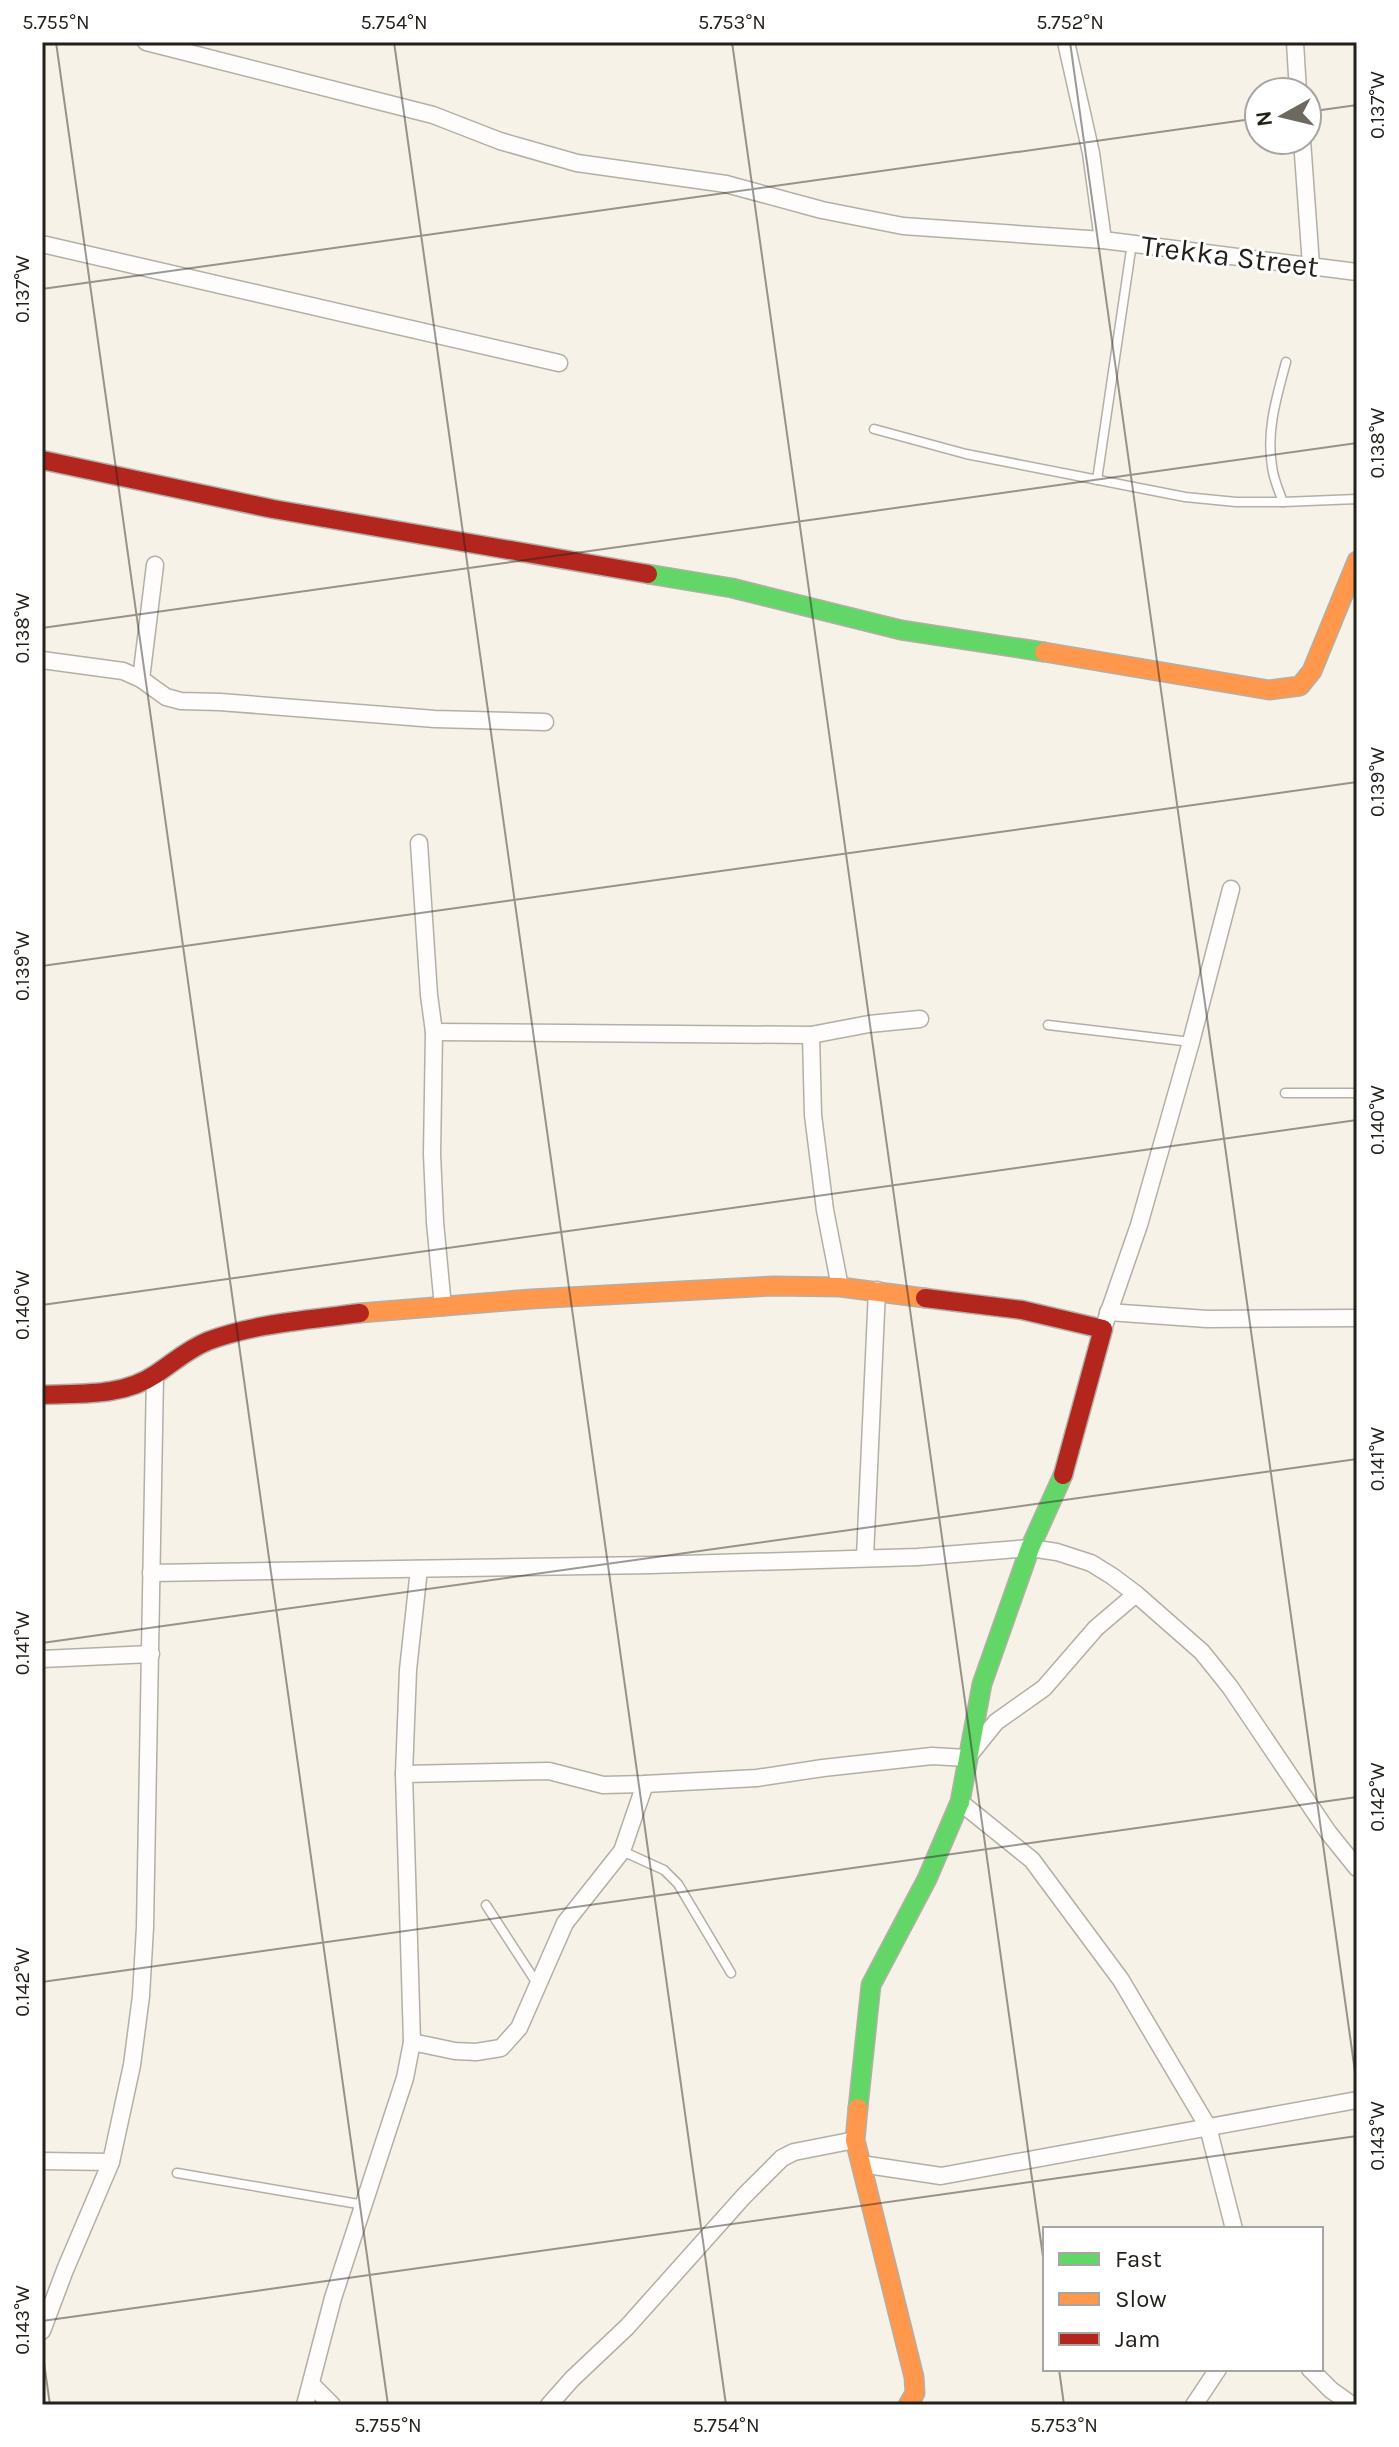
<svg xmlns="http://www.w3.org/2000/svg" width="1399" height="2447" viewBox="0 0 1399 2447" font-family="Karla,sans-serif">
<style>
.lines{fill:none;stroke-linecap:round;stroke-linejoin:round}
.lane-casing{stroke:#b3afa7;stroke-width:11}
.street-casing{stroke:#b3afa7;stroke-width:19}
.fast-casing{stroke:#b3afa7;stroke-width:21}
.slow-casing{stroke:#b3afa7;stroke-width:21}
.jam-casing{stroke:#b3afa7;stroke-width:21}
.lane{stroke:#fefdfb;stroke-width:8}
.street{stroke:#fefdfb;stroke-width:16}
.fast{stroke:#63d668;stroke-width:18}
.slow{stroke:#ff974d;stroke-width:18}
.jam{stroke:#b3261e;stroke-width:18}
.ticks{fill:none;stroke:#231f19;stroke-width:2;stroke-opacity:0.45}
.labels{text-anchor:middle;stroke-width:6;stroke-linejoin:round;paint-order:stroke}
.street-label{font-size:30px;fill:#231f19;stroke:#fff}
.neatline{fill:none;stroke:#231f19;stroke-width:3}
.ticks-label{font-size:20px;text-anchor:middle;fill:#231f19}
</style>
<rect width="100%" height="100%" fill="#f7f2e7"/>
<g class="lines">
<defs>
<g id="lane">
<polyline points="874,429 966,454 1185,497 1236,502 1283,502 1357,499"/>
<polyline points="1097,480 1132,243"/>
<path d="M1283,502C1279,491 1273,478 1272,466C1266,430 1277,396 1286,362"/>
<polyline points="1048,1025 1191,1042"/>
<polyline points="1285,1093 1357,1093"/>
<polyline points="622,1851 664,1870 678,1884 731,1973"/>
<polyline points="486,1905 538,1985"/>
<polyline points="177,2173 364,2205"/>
</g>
<g id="street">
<polyline points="146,42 433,115 500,141 577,163 726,184 822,210 903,226 1103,240 1357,272"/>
<polyline points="1066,42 1091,153 1103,240"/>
<polyline points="1295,42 1298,92"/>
<polyline points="1302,140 1311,265"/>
<polyline points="42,244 559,363"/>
<polyline points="42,660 123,671 141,679 166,697 181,701 220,702 435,719 545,722"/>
<polyline points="141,679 155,565"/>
<polyline points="419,843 429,995 434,1032 432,1154 435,1222 443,1307"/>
<polyline points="434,1032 811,1035 869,1024 920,1019"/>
<polyline points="811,1035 813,1115 825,1210 840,1287"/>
<polyline points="1108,1312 1207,1319 1357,1318"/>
<polyline points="1103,1329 1139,1225 1191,1042 1231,889"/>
<polyline points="865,1557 877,1290"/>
<polyline points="151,1573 651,1565 918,1557 1030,1548 1057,1552 1091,1563 1112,1576 1136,1594 1202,1652 1230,1687 1328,1832 1357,1868"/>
<polyline points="42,1659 151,1654"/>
<polyline points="404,1774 549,1771 603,1785 645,1784 757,1778 823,1768 932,1756 967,1758 996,1722 1044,1688 1096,1628 1136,1594"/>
<polyline points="960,1802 1032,1860 1121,1980 1208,2127 1234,2229"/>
<polyline points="412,2042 455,2051 476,2052 501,2048 519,2028 565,1923 622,1851 645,1784"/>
<polyline points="42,2161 111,2162"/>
<polyline points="861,2164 941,2176 1357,2100"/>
<polyline points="42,2331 65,2270 111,2162 132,2065 141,1996 145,1927 155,1375"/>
<polyline points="1310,2369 1331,2390 1352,2405"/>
<polyline points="312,2385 332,2405"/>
<polyline points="305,2405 333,2298 405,2078 412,2042 404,1774 408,1670 419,1569"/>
<polyline points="549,2405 572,2379 627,2327 744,2196 782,2158 794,2152 855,2140"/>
<polyline points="1194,2405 1218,2369"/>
</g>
<g id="fast">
<polyline points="648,574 732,588 901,630 1044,652"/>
<polyline points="858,2108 871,1985 927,1879 960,1802 982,1684 1030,1548 1063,1475"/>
</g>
<g id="slow">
<polyline points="1044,652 1269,690 1300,686 1312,671 1357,561"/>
<polyline points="360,1313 531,1299 773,1286 840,1287 925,1298"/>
<polyline points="858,2108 855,2140 914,2377 915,2393 908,2405"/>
</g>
<g id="jam">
<polyline points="42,460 273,509 648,574"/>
<polyline points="925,1298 1022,1310 1103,1329 1063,1475"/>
<path d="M42,1395C81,1393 122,1397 156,1374C174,1362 188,1349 208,1341C256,1323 310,1320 360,1313"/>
</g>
</defs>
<use href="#lane" class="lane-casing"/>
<use href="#street" class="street-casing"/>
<use href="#fast" class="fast-casing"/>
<use href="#slow" class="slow-casing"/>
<use href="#jam" class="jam-casing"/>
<use href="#lane" class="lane"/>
<use href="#street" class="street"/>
<use href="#fast" class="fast"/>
<use href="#slow" class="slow"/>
<use href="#jam" class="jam"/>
</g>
<path class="ticks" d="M56,42L388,2405M394,42L726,2405M732,42L1045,2271M1070,42L1357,2086M1307,112L1357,105M42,289L1259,118M42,628L1357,443M42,966L1357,782M42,1305L1357,1120M42,1643L1357,1459M42,1982L1357,1797M42,2321L1357,2136M42,2349L50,2405M1059,2369L1064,2405"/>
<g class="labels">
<g class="street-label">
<text transform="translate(1230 256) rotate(7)" y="10">Trekka Street</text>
</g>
</g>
<rect width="1399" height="2447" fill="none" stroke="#ffffff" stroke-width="88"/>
<rect x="1043" y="2227" width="280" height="144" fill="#ffffff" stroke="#a7a5a3" stroke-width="2"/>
<rect x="1059" y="2253" width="40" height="12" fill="#63d668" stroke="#a7a5a3" stroke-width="2"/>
<text x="1115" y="2267" font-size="24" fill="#231f19">Fast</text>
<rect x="1059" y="2293" width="40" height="12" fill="#ff974d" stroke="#a7a5a3" stroke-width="2"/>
<text x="1115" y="2307" font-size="24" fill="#231f19">Slow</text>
<rect x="1059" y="2333" width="40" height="12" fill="#b3261e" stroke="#a7a5a3" stroke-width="2"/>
<text x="1115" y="2347" font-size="24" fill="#231f19">Jam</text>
<g transform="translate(1283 116) rotate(262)"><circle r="38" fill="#ffffff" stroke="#a7a5a3" stroke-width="2"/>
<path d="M0-6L14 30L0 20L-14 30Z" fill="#6d6961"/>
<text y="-12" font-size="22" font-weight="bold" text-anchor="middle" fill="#231f19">N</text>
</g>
<rect x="44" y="44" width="1311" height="2359" class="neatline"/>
<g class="ticks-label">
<text x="56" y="29">5.755°N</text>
<text x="394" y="29">5.754°N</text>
<text x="732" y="29">5.753°N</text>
<text x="1070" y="29">5.752°N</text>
<text transform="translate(1377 105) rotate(-90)" y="7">0.137°W</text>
<text transform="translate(22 289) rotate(-90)" y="7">0.137°W</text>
<text transform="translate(1377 443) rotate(-90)" y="7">0.138°W</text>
<text transform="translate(22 628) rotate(-90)" y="7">0.138°W</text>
<text transform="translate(1377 782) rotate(-90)" y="7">0.139°W</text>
<text transform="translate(22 966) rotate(-90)" y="7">0.139°W</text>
<text transform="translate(1377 1120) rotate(-90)" y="7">0.140°W</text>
<text transform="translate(22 1305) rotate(-90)" y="7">0.140°W</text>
<text transform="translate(1377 1459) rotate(-90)" y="7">0.141°W</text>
<text transform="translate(22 1643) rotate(-90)" y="7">0.141°W</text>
<text transform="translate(1377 1797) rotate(-90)" y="7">0.142°W</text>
<text transform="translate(22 1982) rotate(-90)" y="7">0.142°W</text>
<text transform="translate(1377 2136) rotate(-90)" y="7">0.143°W</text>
<text transform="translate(22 2320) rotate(-90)" y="7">0.143°W</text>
<text x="388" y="2432">5.755°N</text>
<text x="726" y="2432">5.754°N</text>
<text x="1064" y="2432">5.753°N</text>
</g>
</svg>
